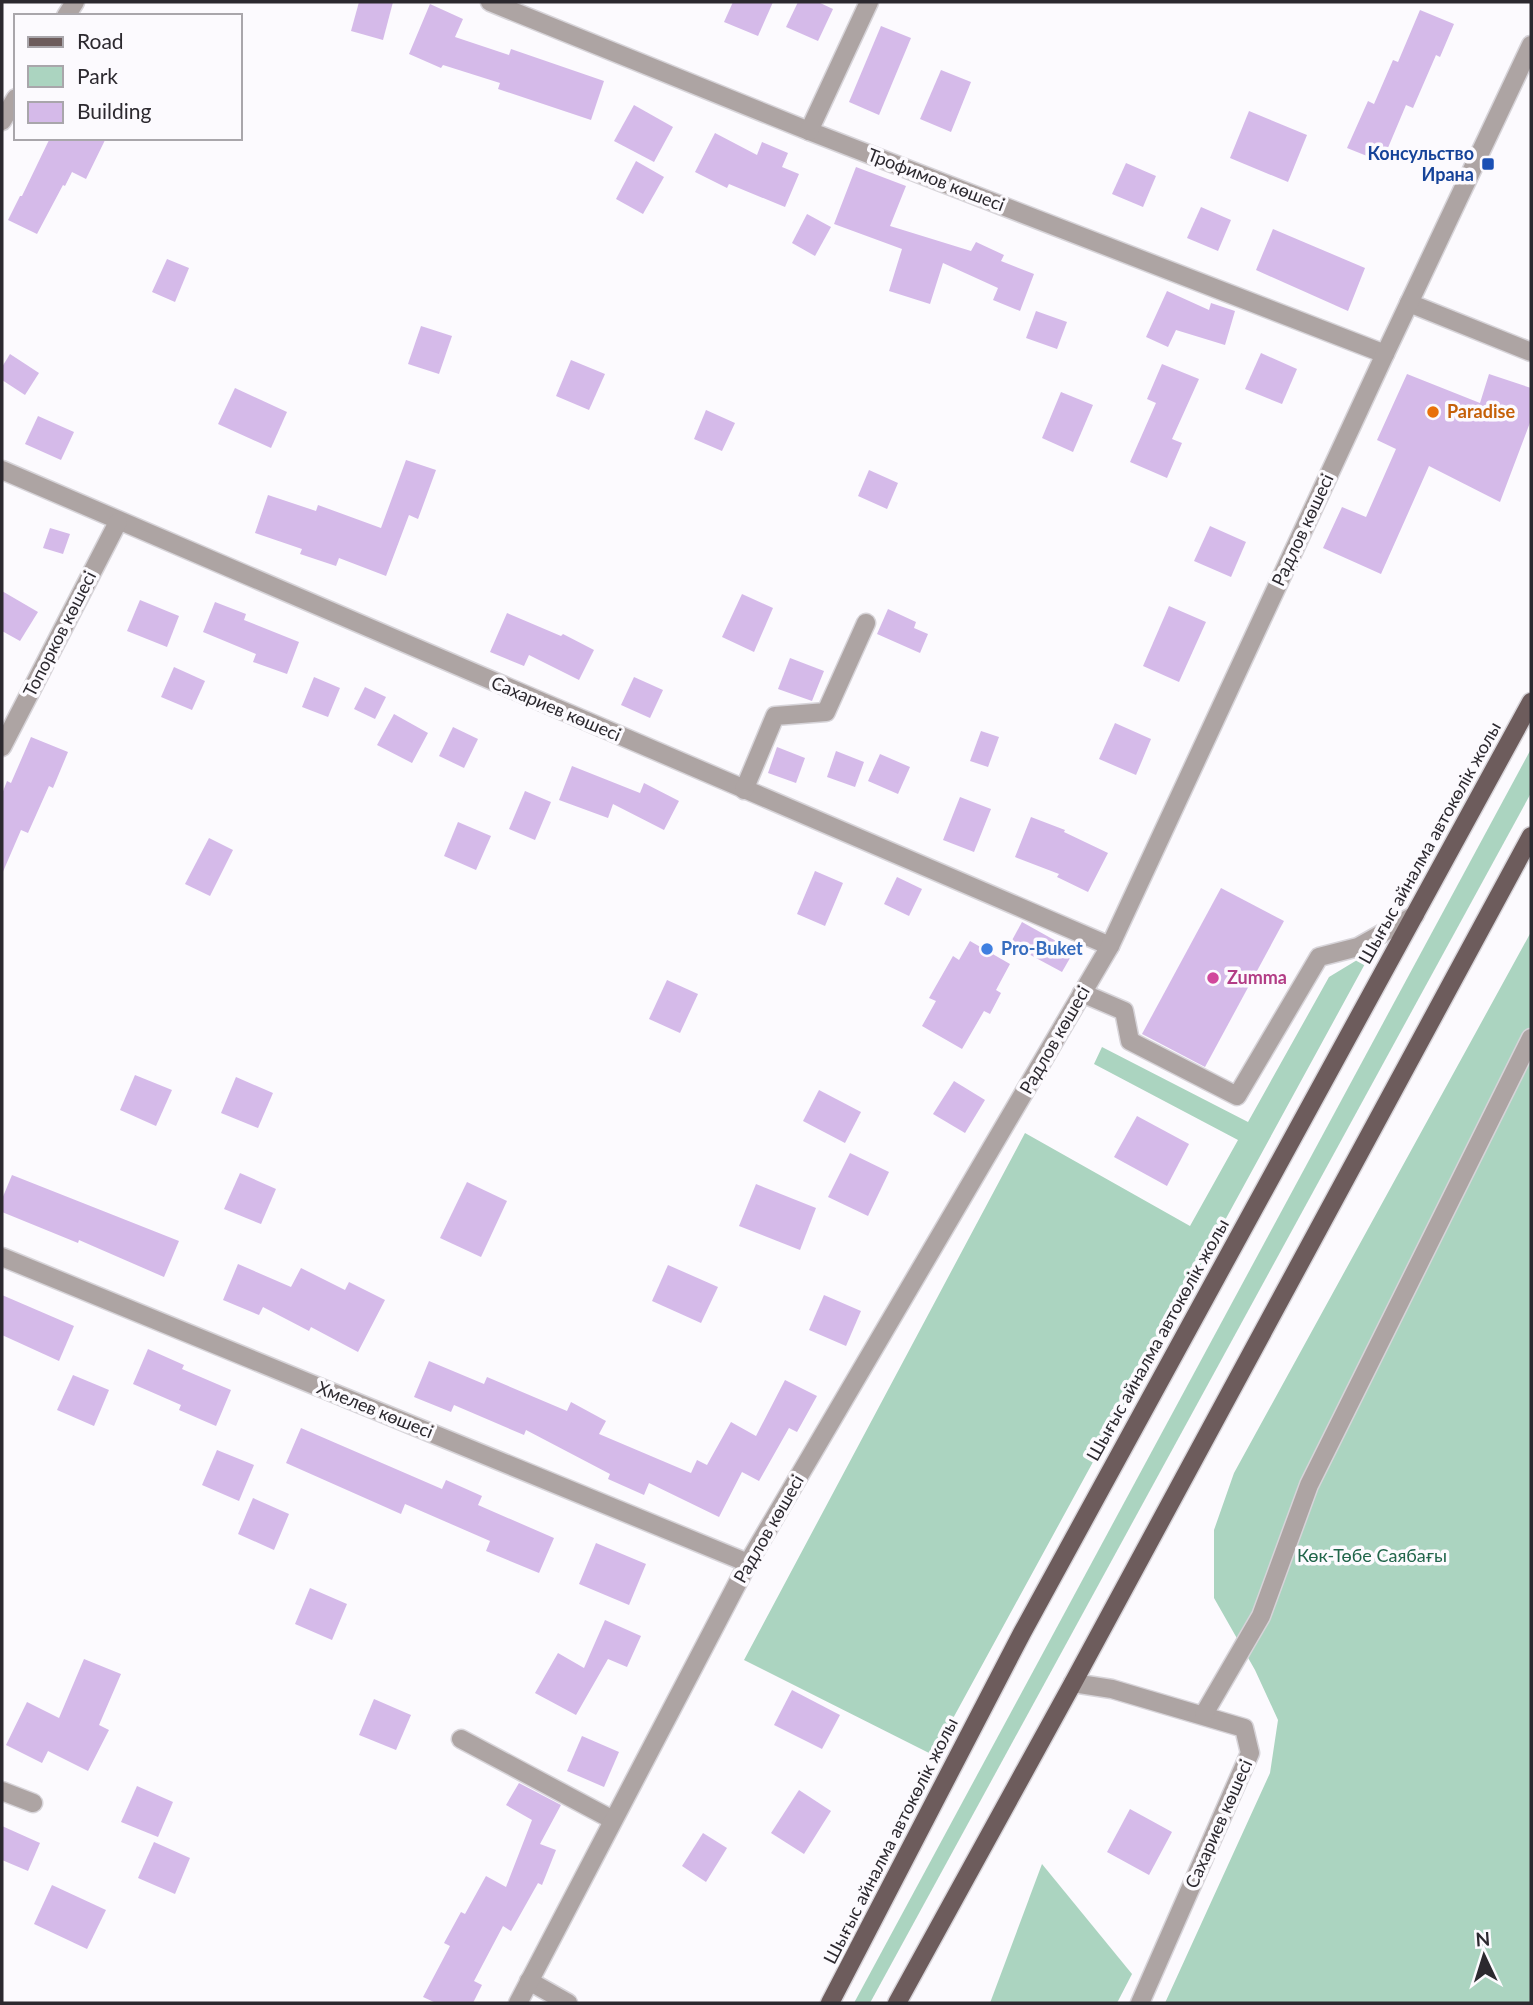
<svg xmlns="http://www.w3.org/2000/svg" width="1533" height="2005" viewBox="0 0 1533 2005" font-family="Lato,sans-serif">
<style>
.green{fill:#abd4c0}
.building{fill:#d5bae9}
.lines{fill:none;stroke-linecap:round;stroke-linejoin:round}
.minor-casing{stroke:#d7d4d9;stroke-width:21}
.major-casing{stroke:#d7d4d9;stroke-width:21}
.minor{stroke:#ada4a3;stroke-width:18}
.major{stroke:#6d5c5c;stroke-width:18}
.transit-dot{fill:#1a4fb4;stroke:#fcfafe;stroke-width:2.5}
.food-dot{fill:#e8710a;stroke:#fcfafe;stroke-width:2.5}
.shop-dot{fill:#3f7fe0;stroke:#fcfafe;stroke-width:2.5}
.hotel-dot{fill:#d1479c;stroke:#fcfafe;stroke-width:2.5}
.labels{text-anchor:middle;stroke-width:7;stroke-linejoin:round;paint-order:stroke}
.transit-label{font-size:18px;font-weight:bold;fill:#164399;stroke:#fcfafe;text-anchor:end}
.street-label{font-size:18px;fill:#2c292f;stroke:#fcfafe}
.food-label{font-size:18px;font-weight:bold;fill:#c56008;stroke:#fcfafe;text-anchor:start}
.shop-label{font-size:18px;font-weight:bold;fill:#366cbe;stroke:#fcfafe;text-anchor:start}
.hotel-label{font-size:18px;font-weight:bold;fill:#b23c85;stroke:#fcfafe;text-anchor:start}
.park-label{font-size:18px;fill:#20654a;stroke:#fcfafe}
</style>
<rect width="100%" height="100%" fill="#fcfafe"/>
<g class="green">
<polygon points="1531,749 1531,793 870,2003 854,2003"/>
<polygon points="1531,932 1531,2003 1165,2003 1270,1773 1278,1720 1255,1670 1214,1598 1214,1530 1234,1473"/>
<polygon points="1372,951 933,1755 744,1660 1025,1133 1190,1226 1238,1140 1094,1064 1102,1047 1248,1122 1329,977"/>
<polygon points="1042,1864 1132,1974 1117,2003 990,2003"/>
</g>
<g class="building">
<polygon points="359,2 393,2 383,40 351,31"/>
<polygon points="733,2 773,2 758,36 724,22"/>
<polygon points="798,2 818,2 833,9 818,41 786,27"/>
<polygon points="430,4 463,19 455,37 509,55 511,49 604,81 591,120 498,89 500,83 443,65 441,68 409,54"/>
<polygon points="1420,10 1454,24 1440,57 1436,55 1413,108 1406,105 1382,162 1347,148 1368,101 1374,104 1393,60 1398,62"/>
<polygon points="881,26 911,38 879,115 849,102"/>
<polygon points="941,70 971,82 951,132 920,119"/>
<polygon points="634,105 673,127 654,162 614,141"/>
<polygon points="1249,111 1307,135 1288,182 1230,158"/>
<polygon points="715,133 757,155 762,142 788,153 782,167 799,174 785,207 729,184 727,188 695,172"/>
<polygon points="50,138 106,138 86,179 72,172 65,186 63,185 37,234 8,220 20,196 22,196"/>
<polygon points="636,161 664,177 643,214 616,199"/>
<polygon points="1126,163 1156,176 1143,207 1112,194"/>
<polygon points="856,167 906,186 890,226 971,251 976,242 1004,255 1001,261 1034,274 1020,311 993,300 998,288 943,263 930,304 889,291 902,249 834,224"/>
<polygon points="1201,207 1231,220 1218,251 1187,238"/>
<polygon points="807,214 831,227 815,256 792,243"/>
<polygon points="1273,229 1365,268 1348,311 1256,270"/>
<polygon points="167,259 189,268 175,302 152,292"/>
<polygon points="1167,291 1209,310 1211,303 1235,311 1225,345 1176,330 1168,347 1146,337"/>
<polygon points="1036,311 1067,322 1057,349 1026,338"/>
<polygon points="421,326 452,336 439,374 408,364"/>
<polygon points="1261,353 1297,369 1282,404 1245,389"/>
<polygon points="10,354 39,373 25,395 2,380 2,367"/>
<polygon points="571,360 605,374 589,410 556,396"/>
<polygon points="1162,364 1199,379 1172,439 1182,443 1167,478 1130,462 1156,403 1147,399"/>
<polygon points="1407,374 1480,403 1489,374 1531,388 1531,420 1500,502 1429,466 1381,574 1323,548 1342,507 1366,517 1396,449 1377,440"/>
<polygon points="235,388 287,412 271,448 218,424"/>
<polygon points="1061,392 1093,405 1073,452 1042,438"/>
<polygon points="706,410 735,423 722,451 694,439"/>
<polygon points="38,416 74,432 61,460 25,444"/>
<polygon points="406,460 436,470 418,519 409,515 386,576 339,558 336,566 300,554 302,549 255,533 268,495 316,511 318,505 381,528"/>
<polygon points="869,470 898,483 887,509 858,496"/>
<polygon points="1210,526 1246,542 1231,577 1194,561"/>
<polygon points="50,528 70,534 63,554 43,548"/>
<polygon points="2,591 38,612 20,641 2,631"/>
<polygon points="742,594 773,608 754,652 722,637"/>
<polygon points="140,600 179,616 167,647 127,631"/>
<polygon points="215,602 246,614 244,620 299,642 287,674 253,662 256,654 203,632"/>
<polygon points="1169,606 1206,622 1179,682 1143,666"/>
<polygon points="888,609 916,622 914,628 928,634 920,653 877,634"/>
<polygon points="507,613 561,636 563,634 594,650 579,680 529,655 524,666 490,652"/>
<polygon points="790,658 824,671 812,701 778,689"/>
<polygon points="174,667 205,681 192,710 161,697"/>
<polygon points="314,677 340,688 328,717 302,707"/>
<polygon points="634,677 663,690 650,718 621,705"/>
<polygon points="365,687 386,697 375,719 354,709"/>
<polygon points="394,714 428,733 412,763 377,745"/>
<polygon points="1115,723 1151,739 1136,775 1099,759"/>
<polygon points="453,727 478,739 464,768 439,756"/>
<polygon points="981,731 999,737 988,767 970,761"/>
<polygon points="31,737 68,752 53,788 49,786 28,833 21,830 2,874 2,794 7,781 11,783"/>
<polygon points="777,747 805,758 796,783 768,773"/>
<polygon points="836,751 864,762 855,787 827,777"/>
<polygon points="880,754 910,767 898,794 868,781"/>
<polygon points="572,766 640,793 644,783 679,801 664,830 613,804 608,818 559,800"/>
<polygon points="525,791 551,802 535,840 509,829"/>
<polygon points="960,797 991,809 974,852 943,840"/>
<polygon points="1031,817 1065,830 1064,832 1108,853 1088,892 1057,877 1059,874 1015,857"/>
<polygon points="458,822 491,836 476,870 444,856"/>
<polygon points="209,838 233,850 210,896 185,884"/>
<polygon points="815,871 843,883 825,926 797,914"/>
<polygon points="897,877 922,889 909,916 884,904"/>
<polygon points="1221,888 1284,921 1205,1067 1142,1034"/>
<polygon points="1022,922 1074,951 1062,972 1010,944"/>
<polygon points="970,941 1010,964 996,990 1001,993 990,1014 984,1011 962,1049 922,1026 936,1001 929,998 953,956 959,960"/>
<polygon points="667,980 698,994 680,1033 649,1019"/>
<polygon points="135,1075 172,1090 156,1126 120,1110"/>
<polygon points="236,1077 273,1093 258,1128 221,1113"/>
<polygon points="954,1081 985,1100 965,1133 933,1114"/>
<polygon points="819,1090 861,1112 845,1143 803,1121"/>
<polygon points="1137,1116 1189,1144 1167,1186 1114,1157"/>
<polygon points="850,1153 889,1172 868,1216 828,1197"/>
<polygon points="240,1173 276,1189 261,1224 224,1209"/>
<polygon points="12,1175 179,1241 164,1277 79,1240 78,1243 2,1212 2,1199"/>
<polygon points="467,1182 507,1201 481,1257 440,1238"/>
<polygon points="756,1184 816,1208 800,1250 739,1226"/>
<polygon points="238,1264 291,1287 301,1268 345,1290 349,1282 385,1300 358,1352 311,1327 309,1331 263,1307 259,1315 223,1300"/>
<polygon points="668,1265 718,1287 701,1323 652,1301"/>
<polygon points="2,1295 74,1326 59,1361 2,1335"/>
<polygon points="824,1295 861,1311 846,1346 809,1330"/>
<polygon points="148,1349 184,1365 182,1369 231,1390 216,1426 179,1410 181,1405 133,1384"/>
<polygon points="429,1361 484,1384 487,1377 567,1411 571,1402 606,1421 599,1434 691,1473 697,1460 707,1465 731,1422 756,1436 785,1380 817,1396 797,1432 789,1428 759,1481 742,1472 719,1517 649,1483 644,1495 608,1479 610,1474 526,1430 524,1435 454,1405 451,1412 414,1397"/>
<polygon points="73,1375 109,1390 94,1426 57,1410"/>
<polygon points="301,1428 442,1489 446,1480 482,1496 478,1505 554,1538 539,1573 486,1551 490,1541 405,1504 401,1514 286,1463"/>
<polygon points="217,1450 254,1465 239,1501 202,1485"/>
<polygon points="253,1498 289,1514 274,1550 238,1534"/>
<polygon points="596,1543 646,1564 629,1605 579,1584"/>
<polygon points="310,1588 347,1604 332,1640 295,1624"/>
<polygon points="605,1620 641,1636 627,1667 608,1659 576,1715 535,1693 558,1653 584,1668"/>
<polygon points="84,1659 121,1674 99,1725 109,1730 88,1771 48,1751 42,1763 6,1745 27,1702 59,1718"/>
<polygon points="792,1690 840,1715 822,1749 774,1725"/>
<polygon points="374,1699 411,1715 396,1750 359,1735"/>
<polygon points="582,1736 619,1752 604,1787 567,1771"/>
<polygon points="519,1783 561,1805 540,1844 556,1850 542,1885 538,1883 511,1931 503,1926 474,1981 482,1985 473,2003 436,2003 423,1997 450,1946 444,1943 461,1912 465,1914 486,1876 506,1887 532,1820 506,1805"/>
<polygon points="137,1786 173,1802 158,1837 121,1822"/>
<polygon points="799,1790 831,1811 804,1854 771,1833"/>
<polygon points="1130,1809 1172,1832 1149,1875 1107,1852"/>
<polygon points="2,1826 40,1843 28,1871 2,1860"/>
<polygon points="703,1833 727,1848 706,1882 682,1866"/>
<polygon points="154,1842 190,1858 175,1894 138,1878"/>
<polygon points="52,1885 106,1910 87,1949 34,1924"/>
</g>
<g class="lines">
<defs>
<g id="minor">
<polyline points="490,2 809,131 1385,354"/>
<polyline points="66,16 75,2"/>
<polyline points="2,121 16,98"/>
<polyline points="809,131 869,2"/>
<polyline points="1409,303 1531,352"/>
<polyline points="2,470 1110,946"/>
<polyline points="2,747 118,522"/>
<polyline points="744,790 775,716 826,712 866,623"/>
<polyline points="1082,993 1124,1011 1130,1041 1237,1096 1319,957 1358,947 1415,915"/>
<polyline points="2,1257 748,1563"/>
<polyline points="1073,1683 1112,1689 1244,1728 1250,1753 1140,2003"/>
<polyline points="1204,1714 1261,1616 1309,1485 1531,1038"/>
<polyline points="461,1739 613,1820"/>
<polyline points="2,1791 33,1803"/>
<polyline points="529,1981 568,2003"/>
<polyline points="518,2003 748,1563 1110,946 1385,354 1531,45"/>
</g>
<g id="major">
<polyline points="830,2003 1022,1633 1531,702"/>
<polyline points="897,2003 1073,1683 1531,836"/>
</g>
</defs>
<use href="#minor" class="minor-casing"/>
<use href="#major" class="major-casing"/>
<use href="#minor" class="minor"/>
<use href="#major" class="major"/>
</g>
<rect class="transit-dot" x="1481" y="157" width="14" height="14" rx="3.5"/>
<circle class="food-dot" cx="1433" cy="412" r="7"/>
<circle class="shop-dot" cx="987" cy="949" r="7"/>
<circle class="hotel-dot" cx="1213" cy="978" r="7"/>
<g class="labels">
<g class="transit-label">
<text x="1474" y="160">Консульство<tspan x="1474" dy="21">Ирана</tspan></text>
</g>
<g class="street-label">
<text transform="translate(936 180) rotate(21)" y="6">Трофимов көшесі</text>
<text transform="translate(1303 530) rotate(-65)" y="6">Радлов көшесі</text>
<text transform="translate(60 634) rotate(-63)" y="6">Топорков көшесі</text>
<text transform="translate(556 709) rotate(23)" y="6">Сахариев көшесі</text>
<text transform="translate(1430 843) rotate(-61)" y="6">Шығыс айналма автокөлік жолы</text>
<text transform="translate(1055 1040) rotate(-60)" y="6">Радлов көшесі</text>
<text transform="translate(1158 1340) rotate(-61)" y="6">Шығыс айналма автокөлік жолы</text>
<text transform="translate(375 1410) rotate(22)" y="6">Хмелев көшесі</text>
<text transform="translate(769 1529) rotate(-60)" y="6">Радлов көшесі</text>
<text transform="translate(1219 1824) rotate(-66)" y="6">Сахариев көшесі</text>
<text transform="translate(891 1841) rotate(-63)" y="6">Шығыс айналма автокөлік жолы</text>
</g>
<g class="food-label">
<text x="1447" y="418">Paradise</text>
</g>
<g class="shop-label">
<text x="1001" y="955">Pro-Buket</text>
</g>
<g class="hotel-label">
<text x="1227" y="984">Zumma</text>
</g>
<g class="park-label">
<text x="1372" y="1562">Көк-Төбе Саябағы</text>
</g>
</g>
<rect width="1533" height="2005" fill="none" stroke="#2c292f" stroke-width="7"/>
<rect x="14" y="14" width="228" height="126" fill="#fcfafe" stroke="#a9a6ab" stroke-width="2"/>
<rect x="28" y="37" width="35" height="10" fill="#6d5c5c" stroke="#a9a6ab" stroke-width="2"/>
<text x="77" y="49" font-size="21" fill="#2c292f">Road</text>
<rect x="28" y="66" width="35" height="21" fill="#abd4c0" stroke="#a9a6ab" stroke-width="2"/>
<text x="77" y="84" font-size="21" fill="#2c292f">Park</text>
<rect x="28" y="102" width="35" height="21" fill="#d5bae9" stroke="#a9a6ab" stroke-width="2"/>
<text x="77" y="119" font-size="21" fill="#2c292f">Building</text>
<g transform="translate(1484 1956) rotate(356)" stroke="#fcfafe" stroke-width="5" paint-order="stroke">
<path d="M0-5L12 26L0 18L-12 26Z" fill="#2c292f"/>
<text y="-10" font-size="19" font-weight="bold" text-anchor="middle" fill="#2c292f">N</text>
</g>
</svg>
